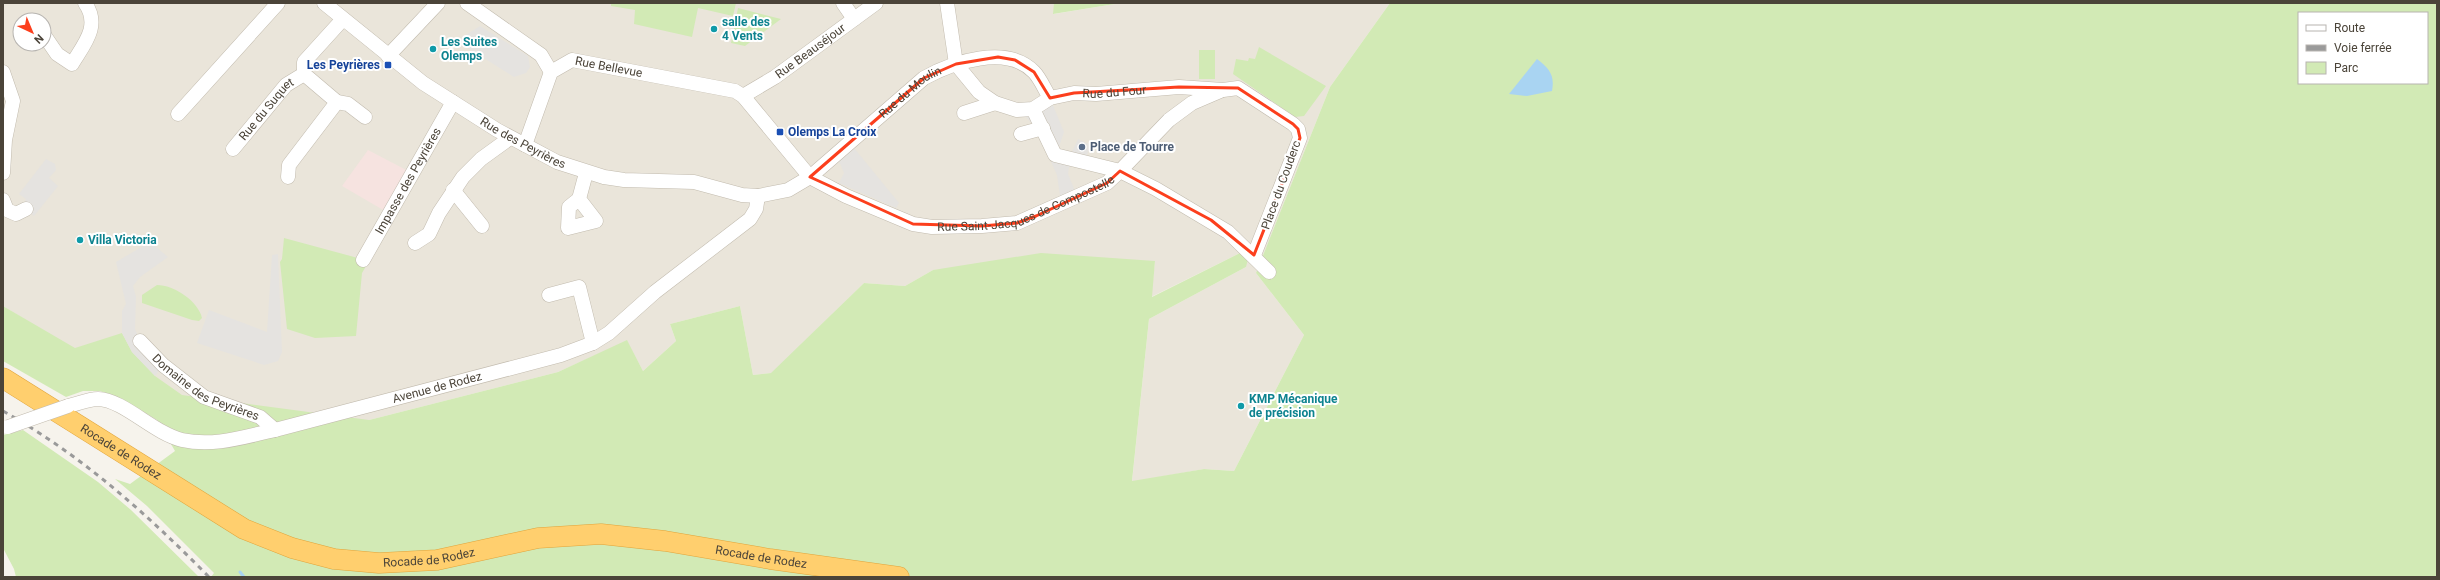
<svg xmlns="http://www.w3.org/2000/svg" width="2440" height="580" viewBox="0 0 2440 580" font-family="Roboto,sans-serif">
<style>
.residential{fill:#eae5da;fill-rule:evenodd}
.medical{fill:#f6e3e0}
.green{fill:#d2eab5;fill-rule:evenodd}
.parking{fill:#e5e3e0}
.water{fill:#a9d4f2}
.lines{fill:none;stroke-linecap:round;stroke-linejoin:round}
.stream{stroke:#a9d4f2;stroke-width:3}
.minor-casing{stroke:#c2bbae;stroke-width:15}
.highway-casing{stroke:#e0a43c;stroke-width:21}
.minor{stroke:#fff;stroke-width:14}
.highway{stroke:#ffcf6e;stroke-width:20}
.rail{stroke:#9a9a9a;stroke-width:3;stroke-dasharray:5 5;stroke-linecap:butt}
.minor-bridge-casing{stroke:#c2bbae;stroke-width:15;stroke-linecap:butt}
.minor-bridge{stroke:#fff;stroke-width:14}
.marked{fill:none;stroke:#fc3f1d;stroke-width:3;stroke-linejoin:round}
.culture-dot{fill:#0f9aa8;stroke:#fff;stroke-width:1.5}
.transit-dot{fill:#1a4fb4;stroke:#fff;stroke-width:1.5}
.service-dot{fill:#5c6f8a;stroke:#fff;stroke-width:1.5}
.labels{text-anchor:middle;stroke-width:4;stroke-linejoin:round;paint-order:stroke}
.culture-label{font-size:12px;font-weight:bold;fill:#0d838f;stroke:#fff;text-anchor:start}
.street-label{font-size:12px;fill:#4b4439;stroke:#fff}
.transit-label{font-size:12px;font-weight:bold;fill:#164399;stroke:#fff;text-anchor:end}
.service-label{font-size:12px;font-weight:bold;fill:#4e5e75;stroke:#fff;text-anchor:start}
</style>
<rect width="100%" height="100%" fill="#f6f3ec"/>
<path class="residential" d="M3,3H1054V14L1121,3H1390L1330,87L1256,273L1304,335L1234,471L1204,469L1132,482L1149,319L1246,267L1242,252L1151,297L1155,261L933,270L905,286L864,283L772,373L753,375L740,306L670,324L676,341L643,371L627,341L558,372L369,420L215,435L3,306ZM20,20H44V44H20Z"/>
<polygon class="medical" points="368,150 412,173 390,214 342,186"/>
<g class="green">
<polygon points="611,3 736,3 733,16 698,8 692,37 634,24 635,10 611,6"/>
<polygon points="1054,3 1121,3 1053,14"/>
<path d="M1390,3H2437V577H211L214,573L147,506L115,479L130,484L175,451L157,420L122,399L100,391H83L66,397L3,361V306L75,348L122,333L132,352L155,376L182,395L369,420L558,372L627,340L643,371L676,341L670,324L740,306L753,375L771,373L864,283L905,286L933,270L1041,253L1155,261L1152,297L1242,252L1248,259L1246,267L1149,319L1132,481L1204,469L1234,471L1304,335L1256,273L1330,87ZM2299,13H2427V83H2299Z"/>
<polygon points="738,8 781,19 745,46 731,43"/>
<polygon points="1259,47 1326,86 1304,116 1295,117 1233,74 1236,59 1248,61 1249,58 1255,59"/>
<rect x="1199" y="50" width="16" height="29"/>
<polygon points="284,238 369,261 362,273 356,336 315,338 287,329 280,262 282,259"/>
<path d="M157,285C174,285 198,301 202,318L199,321L192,320L142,303V295Z"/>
<polygon points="23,430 98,482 131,510 199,577 16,577 14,569 3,548 3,435"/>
</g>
<g class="parking">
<polygon points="480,26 528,56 530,67 526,73 514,77 460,43 466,35"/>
<polygon points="1050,98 1064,132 1058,150 1071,154 1078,139 1091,145 1084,162 1069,167 1068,174 1077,196 1061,202 1057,175 1037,130 1028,119 1017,110"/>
<polygon points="854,148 899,203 896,208 839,183 844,173 839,161"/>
<polygon points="46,159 55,164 56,170 49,178 58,186 34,216 23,206 26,199 19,194"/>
<polygon points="150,242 168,257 140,277 133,286 136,297 135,329 140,341 163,365 155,376 132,352 122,333 122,311 126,304 116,262"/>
<polygon points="278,254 282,352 278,361 264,365 197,343 209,310 267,332 272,255"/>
</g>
<path class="water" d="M1537,59C1549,68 1555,75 1552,91L1527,96L1509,94Z"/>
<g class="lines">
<polyline class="stream" points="240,572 244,577"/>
<defs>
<g id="minor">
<path id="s1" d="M324,3L423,83L497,130L557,162L604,177L624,180L694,182L742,195L758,196L788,190L810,177L924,78C953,62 1007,44 1034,72C1040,78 1045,90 1050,98"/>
<polyline points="467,3 541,55 551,72"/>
<polyline points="843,3 854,19"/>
<polyline points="947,3 956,64"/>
<path d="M44,35L57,54L72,64C84,44 101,26 85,3"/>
<polyline points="388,56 438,3"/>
<path id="s2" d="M956,64L979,92L995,103L1017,110L1033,109L1050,98L1074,93L1096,94L1179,87L1223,90L1238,88L1293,124L1298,129L1300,138L1254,255"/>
<polyline points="3,72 13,101 5,140 3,173"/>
<path id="s3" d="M743,96L775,77L876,3"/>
<polyline points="337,102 348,104 365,117"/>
<polyline points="1033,109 1055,155 1120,171 1169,120 1192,103 1220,91"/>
<polyline points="964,113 995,103"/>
<polyline points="178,114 278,3"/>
<polyline points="1021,134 1043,128"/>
<path id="s4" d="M525,145L551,72L572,60L735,91L743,96L810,177L846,196L913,224L932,227L982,226L1017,223L1107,183L1120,171L1156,189L1228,232L1269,272"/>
<path id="s5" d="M233,149L286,85L304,74V62L343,19"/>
<polyline points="288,177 289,165 337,102 304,74"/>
<polyline points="453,190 482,226"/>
<polyline points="579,199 569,207 568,228 596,221 579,199 586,173"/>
<polyline points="3,200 7,210 16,214 26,209"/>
<polyline points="415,243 429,234 439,213 463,177 481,159 510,138"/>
<path id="s6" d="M363,260L453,102"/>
<polyline points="549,295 579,287 593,343"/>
<path id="s7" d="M140,341L163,365L204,397L260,417L275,430"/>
<path id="s8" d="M68,406C78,404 88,399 98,399C124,400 153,433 182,440C214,447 243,437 275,430L561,355L593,343L609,333L655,292L750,219L756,209L758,196"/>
</g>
<g id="highway">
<path id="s9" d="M3,378L244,529L292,548L334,559L379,563L437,560L538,538L601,534L665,541L770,559L899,577"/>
</g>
</defs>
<use href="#minor" class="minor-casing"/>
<use href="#highway" class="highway-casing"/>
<use href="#minor" class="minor"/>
<use href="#highway" class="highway"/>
<path class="rail" d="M3,411C81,455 146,513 209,577"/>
<defs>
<polyline id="minor-bridge" points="8,427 68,406"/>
</defs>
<use href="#minor-bridge" class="minor-bridge-casing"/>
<use href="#minor-bridge" class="minor-bridge"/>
</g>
<path class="marked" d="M998,57L1015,60L1034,72L1050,98L1074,93L1179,87L1238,88L1293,124L1298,129L1300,138L1254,255L1211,220L1120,171L1107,183L1036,216L1017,223L982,226L913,224L810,177L924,78L956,64Z"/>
<g class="culture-dot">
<circle cx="714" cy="29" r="4"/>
<circle cx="433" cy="49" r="4"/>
<circle cx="80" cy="240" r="4"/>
<circle cx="1241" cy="406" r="4"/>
</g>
<g class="transit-dot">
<rect x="384" y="61" width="8" height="8" rx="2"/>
<rect x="776" y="128" width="8" height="8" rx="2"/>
</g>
<circle class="service-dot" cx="1082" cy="147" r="4"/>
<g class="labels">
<g class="culture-label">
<text x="722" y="26">salle des<tspan x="722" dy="14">4 Vents</tspan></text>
<text x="441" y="46">Les Suites<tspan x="441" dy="14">Olemps</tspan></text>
<text x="88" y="244">Villa Victoria</text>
<text x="1249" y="403">KMP Mécanique<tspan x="1249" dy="14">de précision</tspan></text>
</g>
<g class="street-label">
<text dy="4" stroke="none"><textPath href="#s3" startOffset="81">Rue Beauséjour</textPath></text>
<text dy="4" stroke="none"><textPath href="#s4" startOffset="139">Rue Bellevue</textPath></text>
<text dy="4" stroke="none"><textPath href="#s2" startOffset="180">Rue du Four</textPath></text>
<text dy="4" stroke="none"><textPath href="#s1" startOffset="676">Rue du Moulin</textPath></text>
<text dy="4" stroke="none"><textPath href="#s5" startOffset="52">Rue du Suquet</textPath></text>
<text dy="4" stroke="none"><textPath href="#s1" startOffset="244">Rue des Peyrières</textPath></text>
<text dy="4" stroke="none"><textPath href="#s6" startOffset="91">Impasse des Peyrières</textPath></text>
<text transform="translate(1281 185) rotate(-70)" y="4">Place du Couderc</text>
<text dy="4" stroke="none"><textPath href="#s4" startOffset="613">Rue Saint-Jacques de Compostelle</textPath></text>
<text dy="4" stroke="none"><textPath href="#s7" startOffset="82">Domaine des Peyrières</textPath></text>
<text dy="4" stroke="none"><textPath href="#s8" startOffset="387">Avenue de Rodez</textPath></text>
<text dy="4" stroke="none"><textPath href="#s9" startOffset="139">Rocade de Rodez</textPath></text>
<text dy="4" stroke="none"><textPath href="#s9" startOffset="475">Rocade de Rodez</textPath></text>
<text dy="4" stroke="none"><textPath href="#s9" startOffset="811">Rocade de Rodez</textPath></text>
</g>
<g class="transit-label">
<text x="380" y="69">Les Peyrières</text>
<text x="788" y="136" text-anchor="start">Olemps La Croix</text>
</g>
<g class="service-label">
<text x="1090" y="151">Place de Tourre</text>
</g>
</g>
<rect width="2440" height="580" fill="none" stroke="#4b4439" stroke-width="8"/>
<rect x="2298" y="12" width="130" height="72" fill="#ffffff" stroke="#b7b4b0"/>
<rect x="2306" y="25" width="20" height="6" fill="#ffffff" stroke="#b7b4b0"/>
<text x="2334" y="32" font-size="12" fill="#4b4439">Route</text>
<rect x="2306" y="45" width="20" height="6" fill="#9a9a9a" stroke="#b7b4b0"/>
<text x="2334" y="52" font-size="12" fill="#4b4439">Voie ferrée</text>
<rect x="2306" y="62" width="20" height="12" fill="#d2eab5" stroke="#b7b4b0"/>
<text x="2334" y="72" font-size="12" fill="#4b4439">Parc</text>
<g transform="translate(32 32) rotate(136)"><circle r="19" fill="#ffffff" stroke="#b7b4b0"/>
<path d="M0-3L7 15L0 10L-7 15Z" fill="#fc3f1d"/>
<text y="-6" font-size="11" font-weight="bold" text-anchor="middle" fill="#4b4439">N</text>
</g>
</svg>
